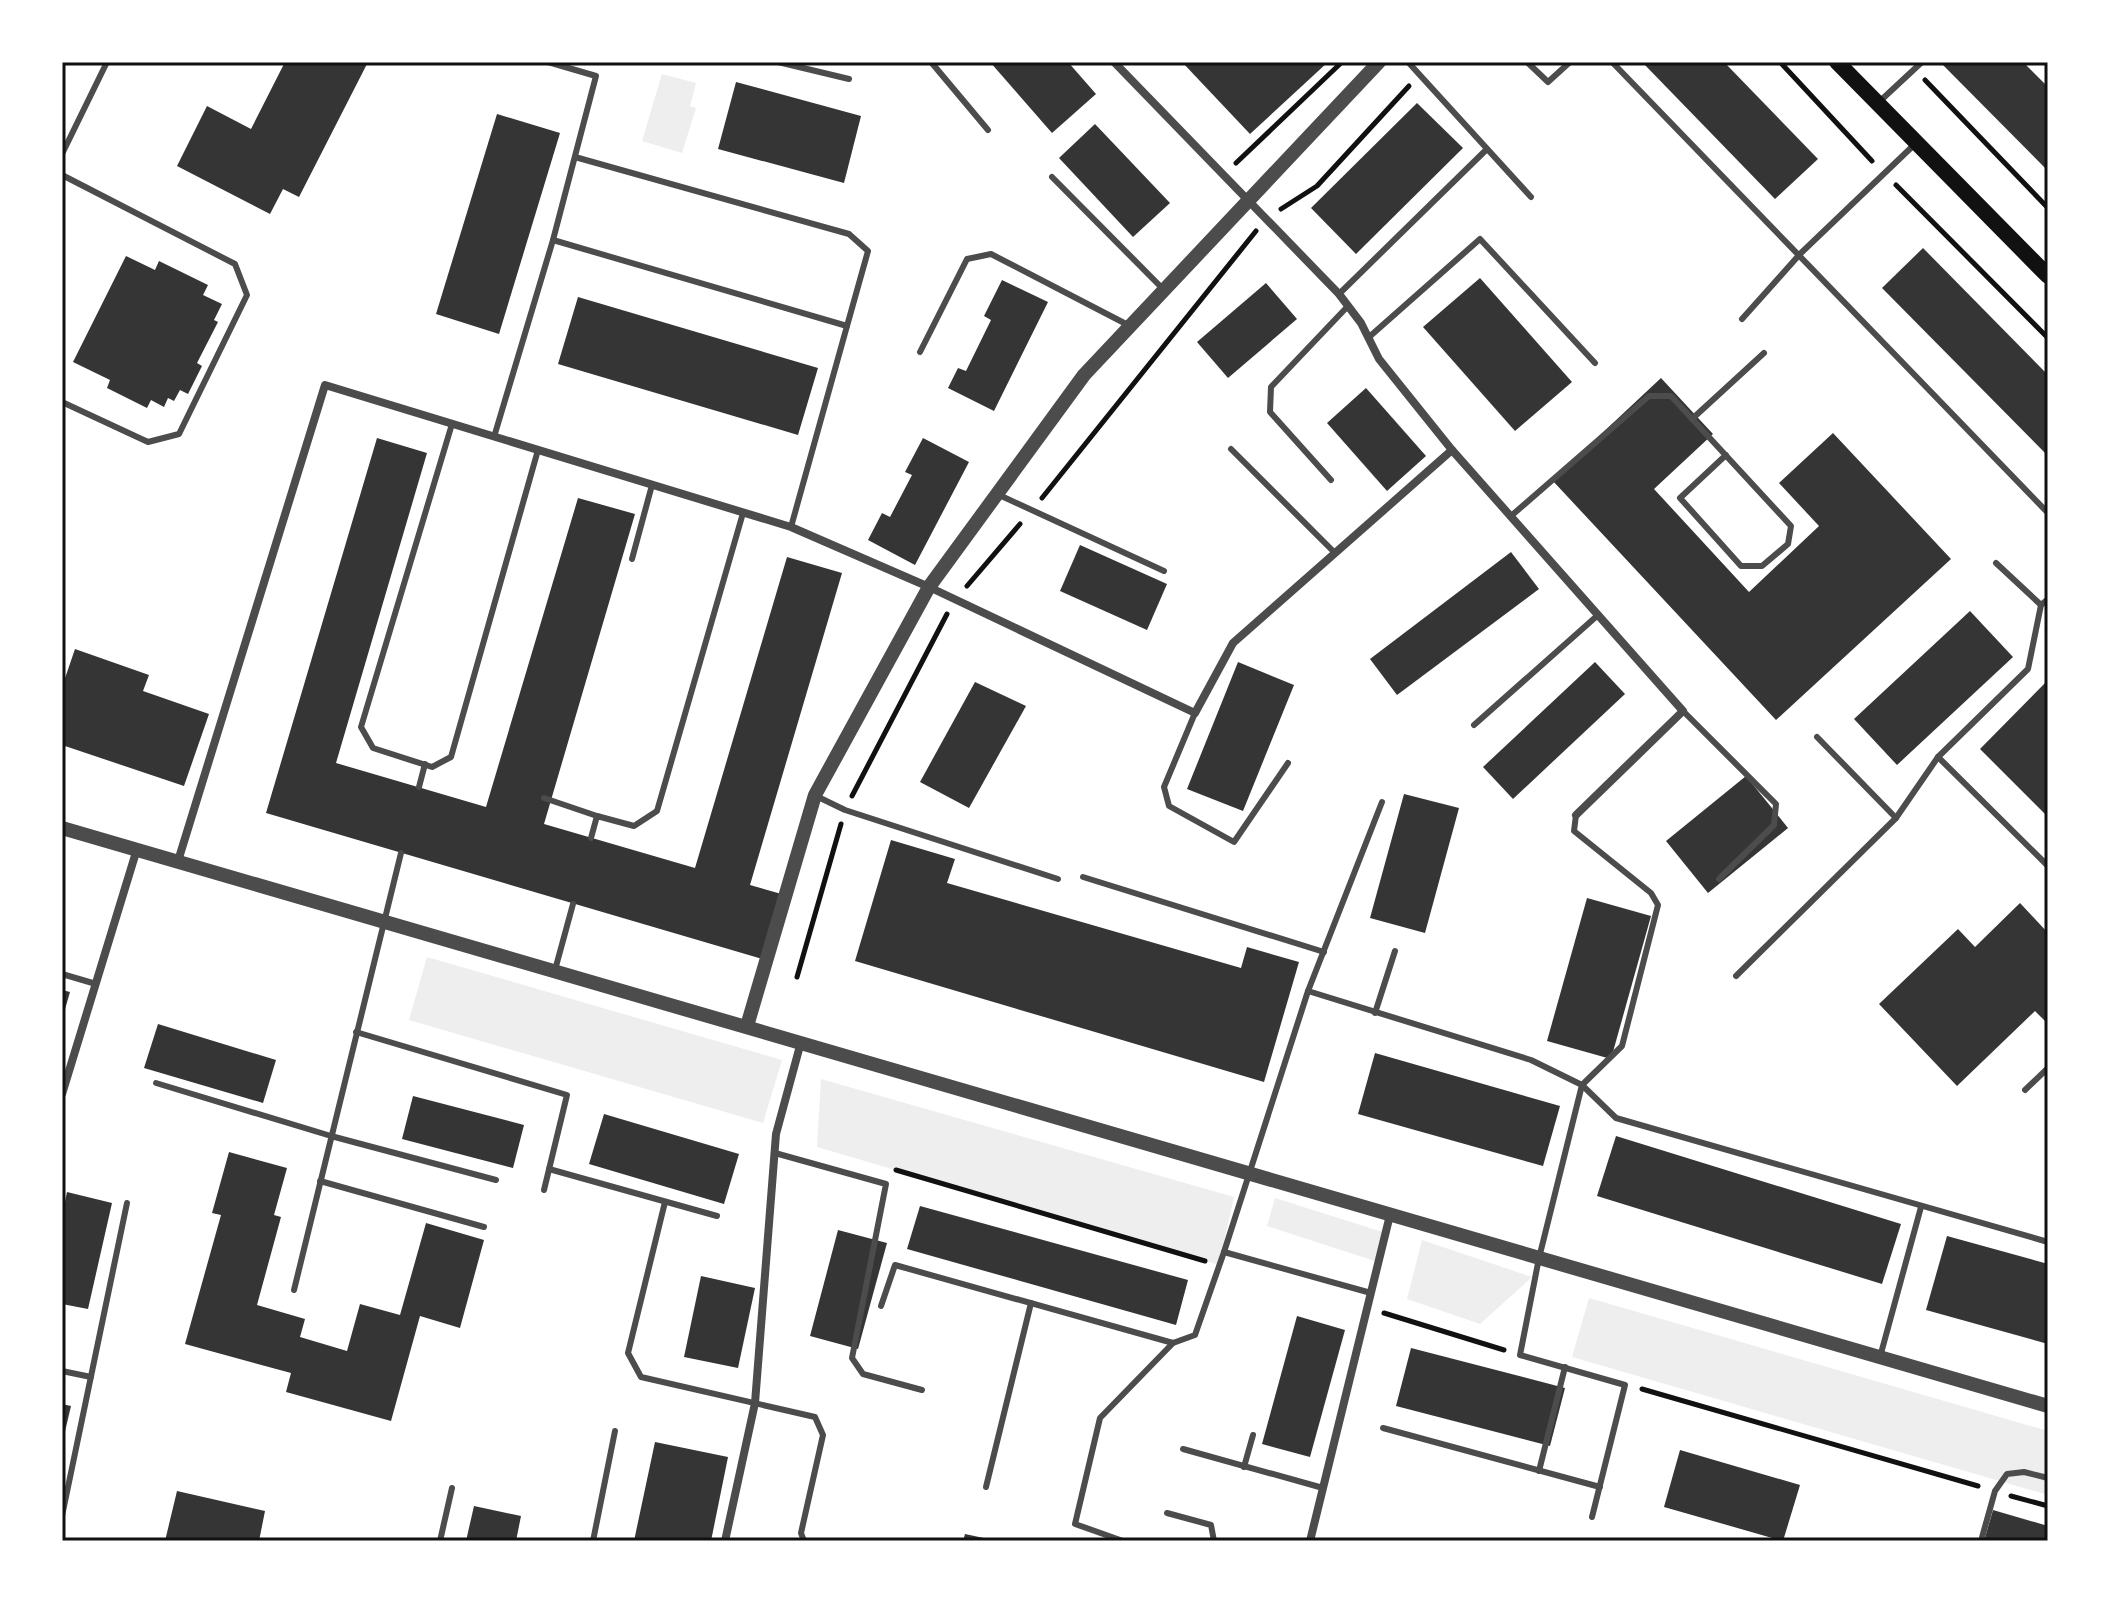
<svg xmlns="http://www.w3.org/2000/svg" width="2110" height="1603" viewBox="0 0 2110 1603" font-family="Lato,sans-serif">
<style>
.green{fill:#eee}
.building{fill:#353535}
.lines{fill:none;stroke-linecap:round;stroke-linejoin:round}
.path{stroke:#111;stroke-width:5}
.service{stroke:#4c4c4c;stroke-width:6}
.minor{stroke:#4c4c4c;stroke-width:8}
.tertiary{stroke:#4c4c4c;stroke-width:14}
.secondary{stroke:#111;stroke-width:16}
.neatline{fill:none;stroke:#111;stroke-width:3}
</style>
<rect width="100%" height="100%" fill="#fff"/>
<g class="green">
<polygon points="662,74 696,83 690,106 696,108 682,153 642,141"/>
<polygon points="427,957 782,1060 763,1123 409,1020"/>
<polygon points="821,1079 1234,1197 1219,1265 817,1147"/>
<polygon points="1275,1198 1389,1234 1381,1263 1267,1226"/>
<polygon points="1422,1240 1532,1277 1480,1324 1407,1299"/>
<polygon points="1589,1298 2048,1431 2048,1495 1572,1357"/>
</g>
<g class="building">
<polygon points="285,62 368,62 299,197 283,189 270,214 177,166 207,106 251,129"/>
<polygon points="990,62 1068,62 1096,94 1052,133"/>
<polygon points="1182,62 1328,62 1250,134"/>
<polygon points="1642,62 1724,62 1818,159 1775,199"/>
<polygon points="1940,62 2023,62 2048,87 2048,171"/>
<polygon points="736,82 861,116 844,183 718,149"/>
<polygon points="1417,103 1463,148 1356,254 1311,208"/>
<polygon points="497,114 560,133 499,334 436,314"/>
<polygon points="1095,124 1170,203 1133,237 1059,158"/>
<polygon points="1923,248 2048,375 2048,456 1882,288"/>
<polygon points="126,256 155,270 159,261 208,285 203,295 222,304 214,320 218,322 197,363 202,366 188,394 180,390 174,401 168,398 164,407 151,400 147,408 107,388 110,380 73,362"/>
<polygon points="1480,278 1572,382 1515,431 1423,327"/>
<polygon points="1002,280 1048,302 994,411 948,388 958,368 966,371 991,320 984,316"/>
<polygon points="1266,283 1297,319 1228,378 1197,342"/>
<polygon points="578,297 818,368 798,435 558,364"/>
<polygon points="1661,378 1713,434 1654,489 1749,592 1819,526 1779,483 1833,433 1951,559 1776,720 1552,480"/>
<polygon points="1366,388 1426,456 1387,491 1327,423"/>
<polygon points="377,438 427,453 336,763 486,807 578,498 635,514 544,824 695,868 787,557 842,573 750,885 785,895 766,960 266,813"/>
<polygon points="923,438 969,462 915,565 868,540 882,513 890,517 912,475 905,472"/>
<polygon points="1080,545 1167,584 1147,630 1060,591"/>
<polygon points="1511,552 1539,589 1397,695 1370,659"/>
<polygon points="1970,611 2013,657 1897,765 1854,719"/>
<polygon points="75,649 149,675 143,691 209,714 184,786 62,745 62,687"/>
<polygon points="1238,662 1294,685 1243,811 1187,789"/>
<polygon points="1595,662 1625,694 1513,799 1483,767"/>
<polygon points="2048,680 2048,817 1980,749"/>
<polygon points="975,682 1026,706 969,808 920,782"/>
<polygon points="1746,776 1788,828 1708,893 1666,841"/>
<polygon points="1404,794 1459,808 1425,933 1370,918"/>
<polygon points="891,840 955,859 947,883 1241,968 1247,947 1299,962 1264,1082 855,961"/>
<polygon points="1587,898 1651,916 1611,1059 1547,1041"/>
<polygon points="2020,903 2048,933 2048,1024 2035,1011 1957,1086 1879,1004 1958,929 1975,947"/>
<polygon points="62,990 70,992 63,1016 62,1016"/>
<polygon points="158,1024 276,1060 263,1103 144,1068"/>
<polygon points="1375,1053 1560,1106 1543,1166 1358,1114"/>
<polygon points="413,1096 524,1125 513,1168 402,1139"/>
<polygon points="604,1114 739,1154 724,1204 589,1164"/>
<polygon points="1616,1136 1901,1224 1882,1284 1597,1196"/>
<polygon points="229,1152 287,1168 274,1215 281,1217 257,1305 305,1319 300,1337 347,1351 360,1304 400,1315 426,1223 484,1240 460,1328 420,1316 391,1421 286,1392 291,1373 185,1344 221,1215 212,1213"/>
<polygon points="67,1192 112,1203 88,1309 62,1304 62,1216"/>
<polygon points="920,1206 1188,1280 1176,1325 907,1249"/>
<polygon points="838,1230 887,1243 858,1349 810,1336"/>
<polygon points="1947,1236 2048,1264 2048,1344 1926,1310"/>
<polygon points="701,1276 755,1288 738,1368 684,1357"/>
<polygon points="1297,1316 1345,1330 1310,1457 1262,1444"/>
<polygon points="1411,1348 1565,1388 1550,1446 1396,1406"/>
<polygon points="62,1404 71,1406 63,1440 62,1440"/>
<polygon points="655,1442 728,1457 711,1541 634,1541"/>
<polygon points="1680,1450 1800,1485 1783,1541 1664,1507"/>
<polygon points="177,1491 265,1511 259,1541 165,1541"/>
<polygon points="474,1506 521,1516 516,1541 466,1541"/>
<polygon points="1993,1510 2048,1526 2048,1541 1984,1541"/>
<polygon points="965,1534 993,1540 993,1541 963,1541"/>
</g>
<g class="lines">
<g class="path">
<polyline points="1780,62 1872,161"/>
<polyline points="1925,80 2048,208"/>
<polyline points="1236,163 1342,62"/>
<polyline points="1896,185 2048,338"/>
<polyline points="1281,209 1317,186 1409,86"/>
<polyline points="1042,498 1256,231"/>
<polyline points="967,586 1020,524"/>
<polyline points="852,796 947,614"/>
<polyline points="797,977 841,824"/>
<polyline points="896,1170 1205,1261"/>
<polyline points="1384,1313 1504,1350"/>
<polyline points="1642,1389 1978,1486"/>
<polyline points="2011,1496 2048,1506"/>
</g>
<g class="service">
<polyline points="192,62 200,62"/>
<polyline points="778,62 849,79"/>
<polyline points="931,62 988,130"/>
<polyline points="1408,62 1531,197"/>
<polyline points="1527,62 1548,82 1570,62"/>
<polyline points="1612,62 2048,513"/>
<polyline points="1879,102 1922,62"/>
<polyline points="62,154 107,62"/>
<polyline points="62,175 235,264 247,295 179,434 148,442 62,402"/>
<polyline points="1052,177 1164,290"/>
<polyline points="553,240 847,326 868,251 849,234 575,157"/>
<polyline points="1339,294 1487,149"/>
<polyline points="1742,319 1800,254 1915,144"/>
<polyline points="1368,338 1480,239 1595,363"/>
<polyline points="920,352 967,259 991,254 1130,326"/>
<polyline points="1692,419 1764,353"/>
<polyline points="452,424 361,727 373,748 432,767 451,757 538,450"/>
<polyline points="494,437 553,240 596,76 548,62"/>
<polyline points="1231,449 1335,553"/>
<polyline points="1331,480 1270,412 1271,387 1348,306"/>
<polyline points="997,494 1164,571"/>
<polyline points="1511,516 1649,396 1671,396 1791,526 1788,544 1762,566 1741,566 1680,498 1726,455"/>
<polyline points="791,527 847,326"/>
<polyline points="632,559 652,485"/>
<polyline points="1996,563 2041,605"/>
<polyline points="2048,599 2041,605 2028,669 1938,757 2048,866"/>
<polyline points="1683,711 1776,804 1774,825 1719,879"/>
<polyline points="1195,713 1164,787 1169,806 1234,842 1288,763"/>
<polyline points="1474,725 1598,615"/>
<polyline points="1817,737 1896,818"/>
<polyline points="419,787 425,764"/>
<polyline points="816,796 845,810 1058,879"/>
<polyline points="544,798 597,816"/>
<polyline points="1576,815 1574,831 1651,893 1658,905 1622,1046 1582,1085 1539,1258 1520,1355 1625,1385 1592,1517"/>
<polyline points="591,838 597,816 634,826 657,811 743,513"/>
<polyline points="1083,877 1324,952"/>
<polyline points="555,970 573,904"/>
<polyline points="62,974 96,984"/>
<polyline points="1736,976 1896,818 1938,757"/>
<polyline points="1308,991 1531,1060 1582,1085 1616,1118 2048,1242"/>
<polyline points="1375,1013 1395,951"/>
<polyline points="356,1032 567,1095 544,1190"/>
<polyline points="156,1083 331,1136 496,1180"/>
<polyline points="2025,1090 2048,1068"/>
<polyline points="775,1153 886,1184 852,1358 863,1374 922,1390"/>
<polyline points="549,1169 717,1216"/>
<polyline points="320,1181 484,1227"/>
<polyline points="665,1202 628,1353 641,1377 815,1417 823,1435 801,1533 804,1541"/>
<polyline points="294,1290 401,853"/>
<polyline points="1371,1293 1224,1252 1308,991 1382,802"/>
<polyline points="881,1306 895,1265 1173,1343 1195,1335 1224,1252"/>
<polyline points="1880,1357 1921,1207"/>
<polyline points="62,1371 91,1377"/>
<polyline points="1383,1428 1600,1487"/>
<polyline points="1183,1449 1323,1488"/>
<polyline points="1244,1467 1253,1435"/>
<polyline points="1539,1471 1565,1367"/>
<polyline points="986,1487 1031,1303"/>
<polyline points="1167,1513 1211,1525 1214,1541"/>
<polyline points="62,1516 127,1203"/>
<polyline points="440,1541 452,1488"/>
<polyline points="593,1541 615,1431"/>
<polyline points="1123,1541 1075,1524 1100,1418 1173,1343"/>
<polyline points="1981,1541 1995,1491 2007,1474 2024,1472 2048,1478"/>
</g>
<g class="minor">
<polyline points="1114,62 1339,294 1361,323 1379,359 1452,450 1683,711 1576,815"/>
<polyline points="178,861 325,385 791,527 929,587 1195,713 1233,643 1452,450"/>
<polyline points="62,1094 137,849"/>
<polyline points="725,1541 755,1403 776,1134 801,1042"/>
<polyline points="1310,1541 1390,1215"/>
</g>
<g class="tertiary">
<polyline points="62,828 2048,1406"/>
<polyline points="747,1026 815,795 929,587 1084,375 1379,62"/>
</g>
<polyline class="secondary" points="1837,62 2048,276"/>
</g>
<rect width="2110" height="1603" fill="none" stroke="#ffffff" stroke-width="128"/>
<rect x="64" y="64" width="1982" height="1475" class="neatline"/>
</svg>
